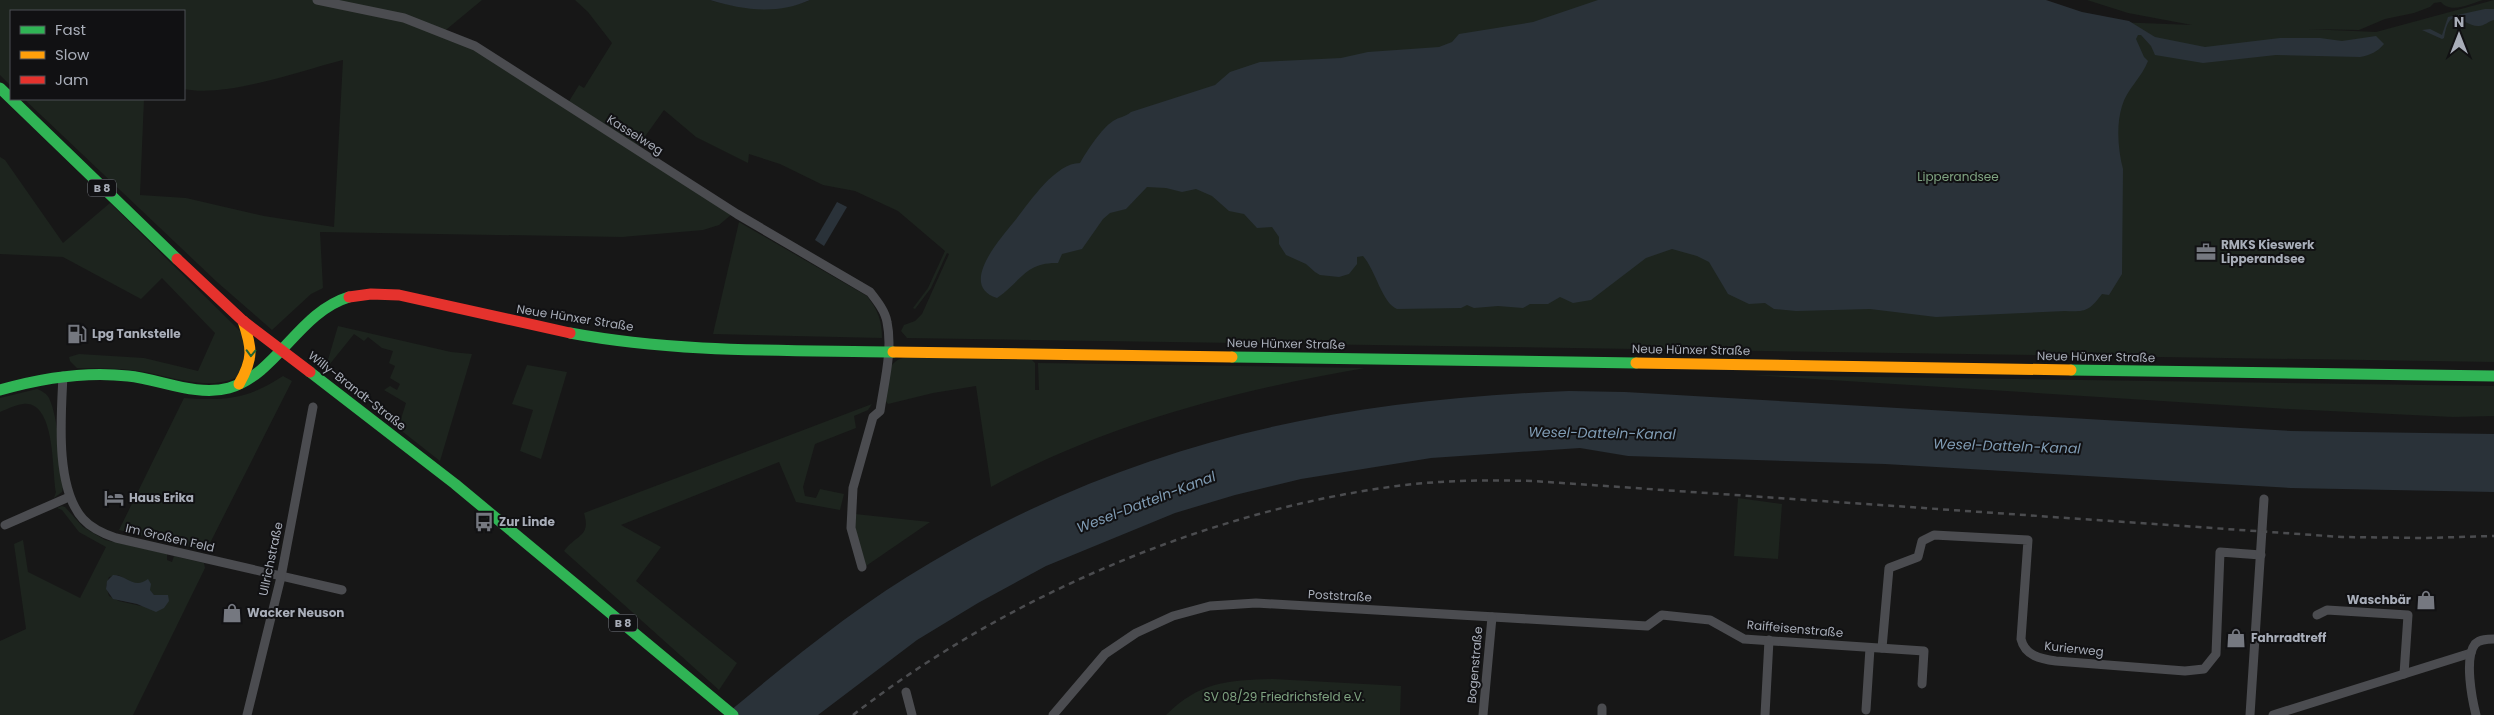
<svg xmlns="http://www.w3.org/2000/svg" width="2494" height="715" viewBox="0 0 2494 715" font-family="Poppins,sans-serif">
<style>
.green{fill:#1d241e;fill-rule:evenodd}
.water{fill:#2a3239}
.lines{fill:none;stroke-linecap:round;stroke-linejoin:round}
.street{stroke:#4b4c50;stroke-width:9}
.fast{stroke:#30b455;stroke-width:11}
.slow{stroke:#ff9f0a;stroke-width:11}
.jam{stroke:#e5322d;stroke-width:11}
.rail{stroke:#4b4c4f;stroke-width:2.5;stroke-dasharray:6 5;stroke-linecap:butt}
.oneway{stroke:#206234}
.labels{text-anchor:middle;stroke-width:4;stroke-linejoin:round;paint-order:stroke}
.shield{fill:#111113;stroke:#7b7e86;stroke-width:1}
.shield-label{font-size:11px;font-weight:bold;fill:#a8adb8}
.street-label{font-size:12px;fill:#a8adb8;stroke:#111113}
.park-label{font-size:12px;fill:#7fa381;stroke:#111113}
.poi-label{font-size:12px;font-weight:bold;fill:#a8adb8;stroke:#111113;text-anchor:start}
.water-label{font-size:14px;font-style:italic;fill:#7f9bb3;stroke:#111113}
</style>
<rect width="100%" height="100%" fill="#171717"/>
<g class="green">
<path d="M0,0H482L441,34L474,49L732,214L719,225L703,230L622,237L320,232L323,288L311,294L272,330L217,282L24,99H144L140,195L186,198L264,216L334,227L343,60C299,71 226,98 184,89V11H11V86L0,75Z"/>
<path d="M575,0H710C737,9 784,12 810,0H1976L2065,20L2192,25L2128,13L2087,0H2483C2470,4 2451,14 2441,2L2434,3L2430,7L2414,13L2385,19L2359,30L2308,29L2376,32L2494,0V362L907,338L901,331L904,325L915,321L922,314L949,254L947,253L931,288L915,309L913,308L928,288L945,251L898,211L855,191L823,185L780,164L749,154L748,163L696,137L664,110L636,149L568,103L579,85L584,88L612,43L588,12Z"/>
<path d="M0,157L5,160L63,243L110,203L244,335L248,352L236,378C203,391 172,376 139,371C118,368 98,368 77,368L70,361L69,357L79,354L144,358L198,371L215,333L162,278L141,299L63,257L0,254Z"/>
<path d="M739,222L867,296C878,310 882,321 882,338L713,334Z"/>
<polygon points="338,326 451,352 472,354 440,461 398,428 406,403 384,390 390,386 397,390 400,384 390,378 395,366 389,363 393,351 382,348 368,337 364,341 354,334 325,370"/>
<path d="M908,357L1032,360L1035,363V390H1039L1038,363L1365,368C1236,390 1106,424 991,487L976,386L933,393L888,404L884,399C887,381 885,359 908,357Z"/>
<polygon points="527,365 567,372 541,459 520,451 533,410 512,404"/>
<polygon points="1752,375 2494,386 2494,416 2453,417 2289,409"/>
<path d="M283,376L292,381L206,551L119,530L184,398C225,401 248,399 283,376Z"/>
<path d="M37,389C42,391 46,393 49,398C59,419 60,463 63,487L62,492L54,498L56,492C52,472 56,400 23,404C15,405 7,409 0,412V398Z"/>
<path d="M872,404L868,410L854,416L856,428L815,444L803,487L805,496L816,498L820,489L844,494L840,510L796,502L779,462L621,525L661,547L636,581L737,663L719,690L564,551C577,534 591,537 584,513Z"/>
<polygon points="1738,498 1782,504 1778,559 1734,556"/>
<path d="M62,506L65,507L83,527L105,540L167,554V560L172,562L174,556L204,563L205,568L133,715H0V641L26,629L14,544L23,540L28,572L80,598L106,547L79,532L62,510L57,508ZM118,575L133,583H143L154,595L165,597L141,606L119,601L109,596L106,586L109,577Z"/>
<polygon points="855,514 930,522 866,566 855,528"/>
<path d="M1273,679L1401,686L1400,715H1166C1199,682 1228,680 1273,679Z"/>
</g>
<g class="water">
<path d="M710,0H810C777,15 743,10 710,0Z"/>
<path d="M1598,0H2046L2082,12L2129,21L2155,37L2205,47L2280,38H2320L2342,41L2376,36L2384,44C2377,52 2371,55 2360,57L2276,55L2203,63L2155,55L2151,46L2141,35H2138L2136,39L2144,57L2148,61C2142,77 2127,89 2122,106C2116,125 2118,150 2123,169L2122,274L2109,295L2102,294C2089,311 2086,312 2065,311L1936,317L1870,309L1796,311L1774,309L1765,303L1749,304L1728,294L1709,262L1697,256L1672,249L1646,258L1591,300L1573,303L1560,297L1548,304H1530L1523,308L1498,306L1474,308L1467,305L1461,308L1397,309C1382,303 1376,271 1363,256L1357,257V264L1349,274L1339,277L1320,275L1315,272L1306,264L1286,255L1279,244V237L1272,227L1257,228L1244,214L1229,211L1212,196L1196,189L1182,192L1166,188L1147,187L1126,209L1110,213L1103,219L1082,249L1062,254L1058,263C1025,262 1021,282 997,298C958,286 1000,239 1013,223C1028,205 1054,163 1080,163C1087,151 1101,129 1113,121C1119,117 1125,117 1131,112L1215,85L1230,72L1260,62L1341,58L1368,52L1439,47L1452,42L1459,34L1533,22Z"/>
<path d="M2485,9H2494V20C2489,21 2484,26 2479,26C2463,27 2450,1 2444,38L2442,39L2422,30L2430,29L2442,35L2448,17Z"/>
<polygon points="837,202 847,207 824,246 815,240"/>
<path d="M1569,391L1625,392L2291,431L2494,434V492L2291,488L1885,464L1628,456L1580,448L1431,458L1301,479L1235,495L1175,513L1046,566L978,603L917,640L818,715H725C790,661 856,606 930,563C1134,442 1335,400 1569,391Z"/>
<path d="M113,575C127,575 134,590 148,579L151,584L150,590L154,595H168L169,601L164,608L156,612L137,604L113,599L106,589L107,581Z"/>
</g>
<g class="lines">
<g class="street">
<path d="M317,0L404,18L475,46L737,214L870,292C877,301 885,311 887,322C893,350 884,383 880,411L873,417L853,488L851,528L862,567"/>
<path d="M63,376C61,416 55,488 83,519C92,529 104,534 116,538L342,590"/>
<polyline points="5,525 69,497"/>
<polyline points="2317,615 2327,610 2408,615 2404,674"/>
<path d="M1882,648L1889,568L1918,557L1922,541L1934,535L2028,540L2021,639C2025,656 2041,659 2056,661L2185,671L2204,669L2216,654L2220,552L2261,555"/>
<polyline points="906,692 912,715"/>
<polyline points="1602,708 1602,715"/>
<polyline points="1866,710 1870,648"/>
<polyline points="247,715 281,577 313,407"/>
<polyline points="1053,715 1105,654 1136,633 1173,616 1210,606 1256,603 1647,626 1662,615 1710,620 1744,639 1924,651 1922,684"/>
<polyline points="1483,715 1492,617"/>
<polyline points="1765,715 1769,640"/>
<polyline points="2250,715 2264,499"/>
<polyline points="2273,715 2471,653"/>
<path d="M2476,715C2472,699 2464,658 2475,644C2480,639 2488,639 2494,639"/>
</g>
<g class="fast">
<polyline points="0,88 177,259"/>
<path d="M570,333C677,353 786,350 893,352"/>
<polyline points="1232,357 1636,363"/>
<polyline points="2071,370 2494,376"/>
<polyline points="310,372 455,484 733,715"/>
<path d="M0,390C42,378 84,371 128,376C160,379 196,397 229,388C277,374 299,312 349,297"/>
</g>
<g class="slow">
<polyline points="893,352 1232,357"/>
<polyline points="1636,363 2071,370"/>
<path d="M239,384C254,358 252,348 243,321"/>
</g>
<g class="jam">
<polyline points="177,259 243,321 310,372"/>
<polyline points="349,297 371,294 399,295 570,333"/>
</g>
<path class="rail" d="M853,715C1005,597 1206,511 1397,486C1442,480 1487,480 1533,481L2342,537L2424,538L2494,536"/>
</g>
<defs><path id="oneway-chevron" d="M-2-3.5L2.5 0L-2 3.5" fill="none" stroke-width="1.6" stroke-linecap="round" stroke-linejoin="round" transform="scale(1.25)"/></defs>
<use class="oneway" href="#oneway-chevron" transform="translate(251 353) rotate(91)"/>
<defs>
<symbol id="office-bare" viewBox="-9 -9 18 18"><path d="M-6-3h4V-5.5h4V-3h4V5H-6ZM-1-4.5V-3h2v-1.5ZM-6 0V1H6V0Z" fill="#757880" stroke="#111113" stroke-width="2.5" paint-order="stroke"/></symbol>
<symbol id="fuel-bare" viewBox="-9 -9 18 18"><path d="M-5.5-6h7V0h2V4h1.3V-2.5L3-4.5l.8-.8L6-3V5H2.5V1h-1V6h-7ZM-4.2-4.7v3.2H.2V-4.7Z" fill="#757880" stroke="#111113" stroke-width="2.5" paint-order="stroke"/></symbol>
<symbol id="hotel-bare" viewBox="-9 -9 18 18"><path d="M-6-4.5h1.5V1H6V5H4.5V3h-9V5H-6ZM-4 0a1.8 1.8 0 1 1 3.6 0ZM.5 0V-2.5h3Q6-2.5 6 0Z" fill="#757880" stroke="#111113" stroke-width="2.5" paint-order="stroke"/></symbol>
<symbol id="bus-bare" viewBox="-9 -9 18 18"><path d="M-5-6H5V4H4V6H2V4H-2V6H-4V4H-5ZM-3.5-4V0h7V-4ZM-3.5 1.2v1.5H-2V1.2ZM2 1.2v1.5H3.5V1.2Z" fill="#757880" stroke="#111113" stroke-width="2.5" paint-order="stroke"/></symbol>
<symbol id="shop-bare" viewBox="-9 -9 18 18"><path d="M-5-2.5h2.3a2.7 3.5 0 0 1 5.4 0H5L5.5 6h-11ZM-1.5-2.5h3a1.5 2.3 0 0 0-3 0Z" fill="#757880" stroke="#111113" stroke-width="2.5" paint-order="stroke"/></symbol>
</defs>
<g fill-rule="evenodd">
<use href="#office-bare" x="2192" y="238" width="28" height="28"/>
<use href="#fuel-bare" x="63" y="320" width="28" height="28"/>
<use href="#hotel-bare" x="100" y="484" width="28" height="28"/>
<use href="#bus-bare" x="470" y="508" width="28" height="28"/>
<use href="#shop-bare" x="2412" y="586" width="28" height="28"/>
<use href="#shop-bare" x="218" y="599" width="28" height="28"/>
<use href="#shop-bare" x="2222" y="624" width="28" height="28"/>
</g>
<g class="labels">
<g class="shield">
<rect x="88" y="179.5" width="28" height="17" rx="4"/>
<rect x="609" y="614.5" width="28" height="17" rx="4"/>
</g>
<g class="shield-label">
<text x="102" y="192">B 8</text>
<text x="623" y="627">B 8</text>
</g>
<g class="street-label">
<text transform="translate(635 135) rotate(32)" y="4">Kasselweg</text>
<text transform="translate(575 318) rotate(9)" y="4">Neue Hünxer Straße</text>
<text transform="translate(1286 344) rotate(1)" y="4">Neue Hünxer Straße</text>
<text transform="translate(1691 350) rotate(1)" y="4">Neue Hünxer Straße</text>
<text transform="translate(2096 357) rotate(1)" y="4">Neue Hünxer Straße</text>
<text transform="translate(357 391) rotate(38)" y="4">Willy-Brandt-Straße</text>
<text transform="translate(170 538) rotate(13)" y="4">Im Großen Feld</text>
<text transform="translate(271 559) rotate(-78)" y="4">Ullrichstraße</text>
<text transform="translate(1340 596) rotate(3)" y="4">Poststraße</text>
<text transform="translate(1795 629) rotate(5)" y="4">Raiffeisenstraße</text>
<text transform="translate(2074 649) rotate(6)" y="4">Kurierweg</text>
<text transform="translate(1475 665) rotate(-85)" y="4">Bogenstraße</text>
</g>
<g class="park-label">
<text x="1958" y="181">Lipperandsee</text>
<text x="1284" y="701">SV 08/29 Friedrichsfeld e.V.</text>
</g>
<g class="poi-label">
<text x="2221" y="249">RMKS Kieswerk<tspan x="2221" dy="14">Lipperandsee</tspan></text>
<text x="92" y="338">Lpg Tankstelle</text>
<text x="129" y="502">Haus Erika</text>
<text x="499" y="526">Zur Linde</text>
<text x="2411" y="604" text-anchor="end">Waschbär</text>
<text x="247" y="617">Wacker Neuson</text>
<text x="2251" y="642">Fahrradtreff</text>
</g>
<g class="water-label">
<text transform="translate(1602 433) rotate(1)" y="5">Wesel-Datteln-Kanal</text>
<text transform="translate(2007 446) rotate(2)" y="5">Wesel-Datteln-Kanal</text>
<text transform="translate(1146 502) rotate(-21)" y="5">Wesel-Datteln-Kanal</text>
</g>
</g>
<rect x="10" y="10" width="175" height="90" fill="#111113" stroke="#4d4f55"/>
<rect x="20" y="26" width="25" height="8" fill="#30b455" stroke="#4d4f55"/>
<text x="55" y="35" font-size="15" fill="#a8adb8">Fast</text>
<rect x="20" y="51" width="25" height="8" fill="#ff9f0a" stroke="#4d4f55"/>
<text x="55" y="60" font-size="15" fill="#a8adb8">Slow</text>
<rect x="20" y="76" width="25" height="8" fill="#e5322d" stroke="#4d4f55"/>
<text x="55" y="85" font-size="15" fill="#a8adb8">Jam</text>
<g transform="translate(2459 35)" stroke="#111113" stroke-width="4" paint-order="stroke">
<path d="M0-4L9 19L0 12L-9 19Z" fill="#a8adb8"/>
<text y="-8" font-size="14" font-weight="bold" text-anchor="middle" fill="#a8adb8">N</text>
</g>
</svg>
